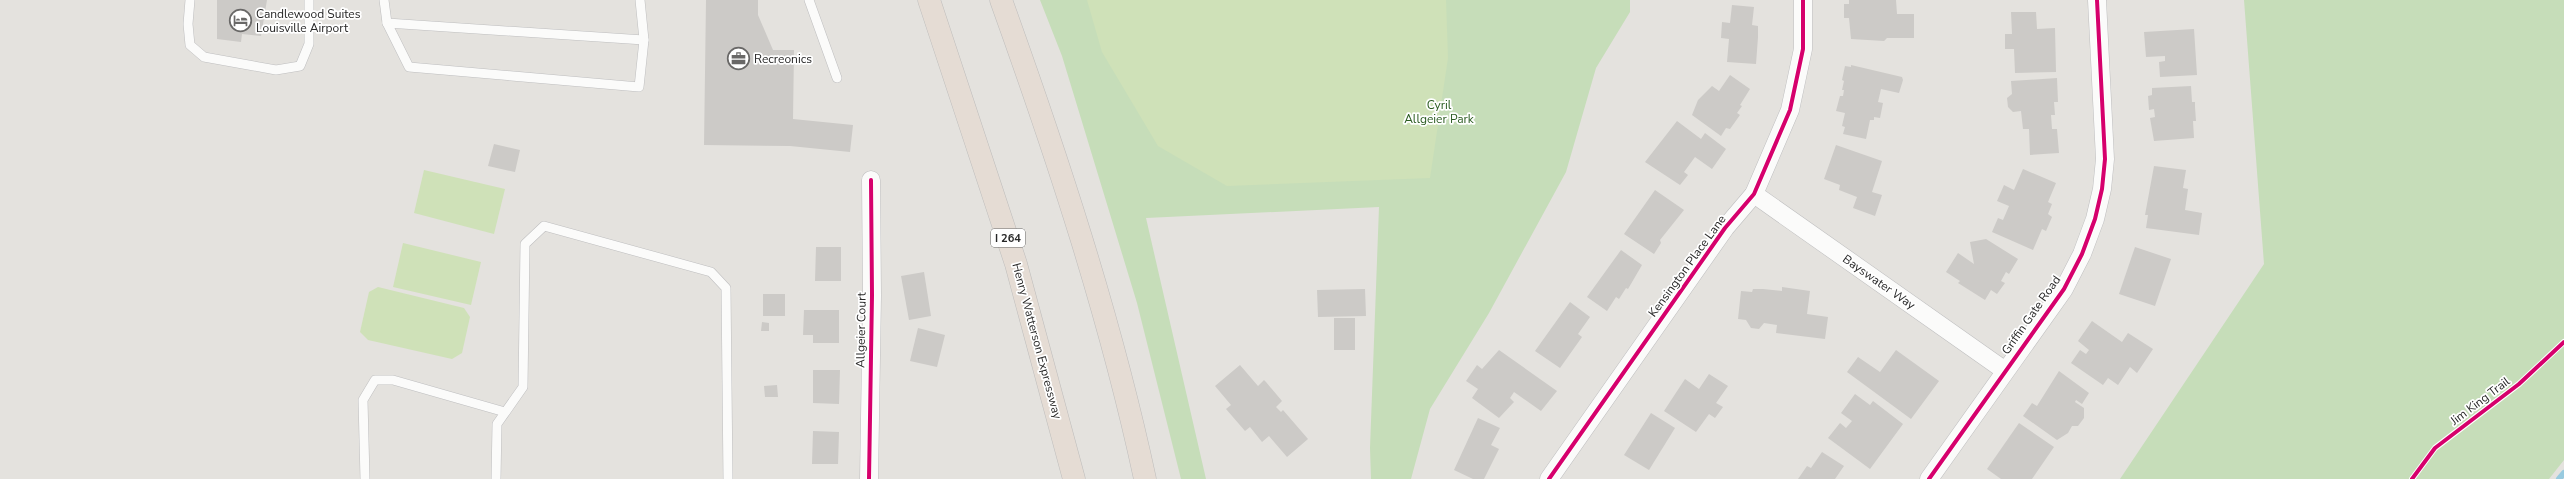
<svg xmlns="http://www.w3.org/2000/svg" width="2564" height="479" viewBox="0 0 2564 479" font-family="'Nunito Sans',sans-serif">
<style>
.green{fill:#c6ddb9}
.pitch{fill:#cfe1b8}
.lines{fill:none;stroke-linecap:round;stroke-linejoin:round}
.stream{stroke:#98cadf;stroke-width:6}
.building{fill:#cccac7}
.lane-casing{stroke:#bebebf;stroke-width:10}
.street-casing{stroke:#bebebf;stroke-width:19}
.highway-casing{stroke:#bebdbc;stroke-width:23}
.lane{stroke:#fbfbfa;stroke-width:9}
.street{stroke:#fbfbfa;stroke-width:18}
.highway{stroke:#e5dcd4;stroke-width:22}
.cycleway-casing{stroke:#fff;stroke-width:6}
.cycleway{stroke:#d6006c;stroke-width:4}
.labels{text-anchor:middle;stroke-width:3.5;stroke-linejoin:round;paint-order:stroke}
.shield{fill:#fff;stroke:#686868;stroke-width:1}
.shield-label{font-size:11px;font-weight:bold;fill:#272727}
.poi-label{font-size:12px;fill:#272727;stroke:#fff;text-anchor:start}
.park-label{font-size:12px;fill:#2a5b20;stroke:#fff}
.street-label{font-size:12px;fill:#272727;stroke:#fff}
</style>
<rect width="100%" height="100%" fill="#e4e2de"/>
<g class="green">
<polygon points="1040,0 1630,0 1630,12 1596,68 1566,172 1489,313 1430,409 1411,479 1371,479 1370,448 1379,207 1146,218 1206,479 1181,479 1137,303 1062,56"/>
<polygon points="2244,0 2564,0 2564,460 2549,479 2120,479 2264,264"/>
</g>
<g class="pitch">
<polygon points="1087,0 1446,0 1448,58 1430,178 1227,186 1158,146 1102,52"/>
<polygon points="424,170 505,189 494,234 414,213"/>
<polygon points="403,243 481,262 471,305 393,287"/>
<polygon points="378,287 464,308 470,317 462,353 452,359 368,340 360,332 369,292"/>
</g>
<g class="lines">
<polyline class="stream" points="2559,479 2564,473"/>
</g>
<g class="building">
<polygon points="217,0 267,0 261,36 242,34 241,42 217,39"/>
<polygon points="706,0 758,0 758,15 773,50 794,50 793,119 853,125 850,152 790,146 704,145"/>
<polygon points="1849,0 1896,0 1897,14 1914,14 1914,38 1887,38 1884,41 1851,39 1849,18 1844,18 1844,4 1849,4"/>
<polygon points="1732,5 1754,7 1752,25 1758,26 1758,37 1756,64 1727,62 1729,39 1721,38 1722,22 1730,23"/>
<polygon points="2011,12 2036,12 2037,29 2055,28 2056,72 2015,73 2014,49 2005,49 2005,34 2012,34"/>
<polygon points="2194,29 2197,75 2160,77 2159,62 2165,61 2165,56 2146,57 2144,32"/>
<polygon points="1851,65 1902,77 1903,80 1899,93 1881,89 1878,102 1883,103 1880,118 1874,117 1874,120 1870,120 1866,139 1843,134 1845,127 1842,126 1845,113 1836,111 1840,96 1843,96 1844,90 1842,90 1844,81 1842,80 1845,66 1851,67"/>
<polygon points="1730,75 1750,89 1740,105 1742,106 1737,113 1740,115 1730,129 1726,128 1721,136 1692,115 1698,100 1712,86 1719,91"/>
<polygon points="2057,78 2058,102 2054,102 2055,115 2051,115 2052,129 2057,129 2059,153 2030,155 2029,129 2023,129 2021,111 2013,112 2008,107 2007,98 2012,94 2011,81"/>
<polygon points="2191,86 2192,102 2195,102 2195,107 2196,121 2193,121 2194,138 2154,141 2150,118 2155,117 2154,109 2149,110 2148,96 2152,95 2152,88"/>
<polygon points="1677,121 1701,139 1705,133 1726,149 1712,169 1695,157 1684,172 1688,175 1680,185 1645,162"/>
<polygon points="494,144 520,150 515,172 488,166"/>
<polygon points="1836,145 1882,161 1872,192 1882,195 1875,216 1853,208 1857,197 1839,190 1840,185 1824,179"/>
<polygon points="2154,166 2186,170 2183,188 2188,189 2185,210 2202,213 2199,235 2146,228 2148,215 2145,215"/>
<polygon points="2023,169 2056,183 2048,202 2052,204 2048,214 2052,217 2046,231 2042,229 2033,250 1992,232 1998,218 2003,220 2009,206 1997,201 2004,185 2014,190"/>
<polygon points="1655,190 1684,210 1660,240 1661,243 1654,254 1624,234"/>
<polygon points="1986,239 2018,259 2009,274 2006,272 2001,281 2005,283 1997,294 1991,290 1985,300 1958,283 1960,281 1946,272 1958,253 1974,264 1970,242"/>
<polygon points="816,247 841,247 841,281 815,281"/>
<polygon points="2135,247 2171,259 2155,306 2119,294"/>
<polygon points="1621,250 1642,265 1628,289 1626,288 1619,299 1616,297 1607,311 1587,297"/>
<polygon points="924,272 931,316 909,320 901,276"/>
<polygon points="1782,287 1810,291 1807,314 1828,317 1825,339 1776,333 1777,325 1764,323 1759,329 1751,328 1746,320 1738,319 1741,291 1752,292 1753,289 1763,289 1782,291"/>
<polygon points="1365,289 1366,316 1318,317 1317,290"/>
<rect x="763" y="294" width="22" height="22"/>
<polygon points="1570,302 1590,317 1578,334 1582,337 1560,368 1535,351"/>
<polygon points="804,310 839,310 839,343 813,343 813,335 803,335"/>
<rect x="1334" y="318" width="21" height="32"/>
<polygon points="2092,321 2122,342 2128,333 2153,349 2137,373 2130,367 2118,385 2108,378 2103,385 2071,363 2080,350 2086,354 2089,350 2078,341"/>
<polygon points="762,322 769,323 769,331 761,331"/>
<polygon points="918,328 945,335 937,367 910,361"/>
<polygon points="1499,350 1557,391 1541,411 1514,392 1510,398 1514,402 1499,418 1472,398 1478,389 1466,381 1477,365 1482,369"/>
<polygon points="1896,350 1939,381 1911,419 1847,372 1858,357 1880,372"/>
<polygon points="1240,365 1258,386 1264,380 1266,382 1282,401 1276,407 1281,412 1283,410 1308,439 1287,457 1269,436 1262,442 1250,427 1245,431 1226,409 1231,405 1215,386"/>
<polygon points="813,370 840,370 839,404 813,403"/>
<polygon points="2059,371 2089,393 2082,404 2076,400 2075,402 2084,408 2084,418 2078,426 2072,426 2068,433 2057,440 2023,416 2032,403 2037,406"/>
<polygon points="1709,374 1728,386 1716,403 1723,407 1715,418 1709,414 1696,432 1664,411 1685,379 1699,389"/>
<polygon points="777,385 778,397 765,397 764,386"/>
<polygon points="1855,394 1870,405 1873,401 1903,424 1870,469 1828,438 1840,423 1846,428 1852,421 1841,413"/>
<polygon points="1651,413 1675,428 1649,470 1624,455"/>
<polygon points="1478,418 1500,428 1491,445 1499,449 1484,479 1473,479 1454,470"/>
<polygon points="2019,423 2054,447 2032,479 2001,479 1987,469"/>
<polygon points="813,431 839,432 838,464 812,464"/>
<polygon points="1822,452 1844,466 1835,479 1798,479 1807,466 1811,468"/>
</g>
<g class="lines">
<defs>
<g id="lane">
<polyline points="190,0 188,24 190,45 204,57 276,70 300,66 309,44 309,0"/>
<polyline points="384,0 387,23 409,67 639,87 644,40 640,0"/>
<polyline points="809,0 837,78"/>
<polyline points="387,23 644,40"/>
<polyline points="365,479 363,400 375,380 393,380 505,412"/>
<polyline points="496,479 497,424 523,387 525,244 544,226 711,272 726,288 728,479"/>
</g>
<g id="street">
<polyline points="1754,194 2004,370"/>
<polyline points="869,479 872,295 871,180"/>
<polyline points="1549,479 1725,228 1754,194 1790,110 1803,49 1803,0"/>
<polyline points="1929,479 2064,289 2082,254 2095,219 2102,189 2105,159 2097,0"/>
</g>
<g id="highway">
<polyline points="929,0 1016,264 1074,479"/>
<path d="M1001,0C1057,156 1110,316 1145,479"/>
</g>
</defs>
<use href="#lane" class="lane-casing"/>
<use href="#street" class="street-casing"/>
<use href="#highway" class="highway-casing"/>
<use href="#lane" class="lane"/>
<use href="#street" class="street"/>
<use href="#highway" class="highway"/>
<defs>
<g id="cycleway">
<polyline points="869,479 872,295 871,180"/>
<polyline points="1549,479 1725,228 1754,194 1790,110 1803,49 1803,0"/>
<polyline points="1929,479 2064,289 2082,254 2095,219 2102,189 2105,159 2097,0"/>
<polyline points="2412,479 2435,448 2519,384 2564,342"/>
</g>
</defs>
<use href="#cycleway" class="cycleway-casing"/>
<use href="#cycleway" class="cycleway"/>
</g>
<defs>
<symbol id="hotel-ring" viewBox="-11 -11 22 22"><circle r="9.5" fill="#fff" stroke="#696867" stroke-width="1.5"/><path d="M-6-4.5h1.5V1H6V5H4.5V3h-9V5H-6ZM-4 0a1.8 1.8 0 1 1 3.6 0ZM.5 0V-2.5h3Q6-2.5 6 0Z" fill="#696867"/></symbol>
<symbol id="office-ring" viewBox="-11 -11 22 22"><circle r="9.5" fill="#fff" stroke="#696867" stroke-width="1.5"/><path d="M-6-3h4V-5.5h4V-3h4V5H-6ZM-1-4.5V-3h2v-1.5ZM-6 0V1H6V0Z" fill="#696867"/></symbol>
</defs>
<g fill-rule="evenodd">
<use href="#hotel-ring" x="228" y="8" width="25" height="25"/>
<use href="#office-ring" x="726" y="46" width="25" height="25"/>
</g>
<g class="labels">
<rect class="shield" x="991" y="229" width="34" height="18" rx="3"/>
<g class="shield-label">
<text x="1008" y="242">I 264</text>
</g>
<g class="poi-label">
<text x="256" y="18">Candlewood Suites<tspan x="256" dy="14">Louisville Airport</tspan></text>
<text x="754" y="63">Recreonics</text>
</g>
<g class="park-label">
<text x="1439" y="109">Cyril<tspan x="1439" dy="14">Allgeier Park</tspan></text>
</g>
<g class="street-label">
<text transform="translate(1687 266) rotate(-54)" y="4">Kensington Place Lane</text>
<text transform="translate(1879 282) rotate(35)" y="4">Bayswater Way</text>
<text transform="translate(2031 315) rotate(-55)" y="4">Griffin Gate Road</text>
<text transform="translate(861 330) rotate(-89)" y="4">Allgeier Court</text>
<text transform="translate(1037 341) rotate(75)" y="4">Henry Watterson Expressway</text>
<text transform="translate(2480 401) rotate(-37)" y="4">Jim King Trail</text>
</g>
</g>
</svg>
